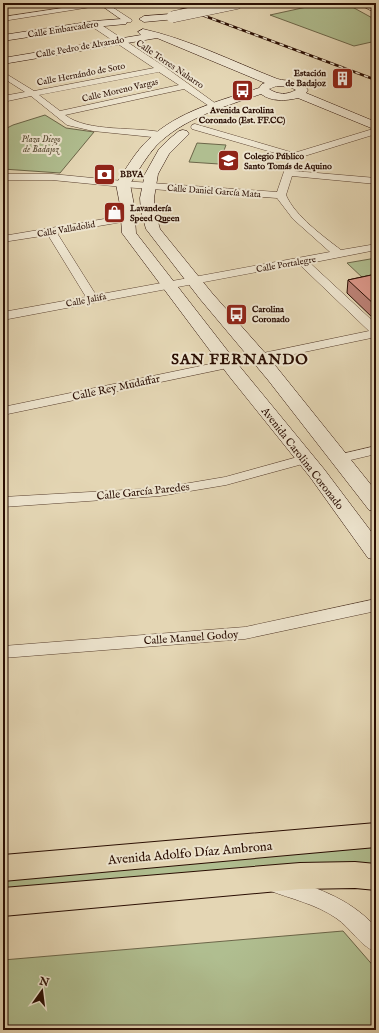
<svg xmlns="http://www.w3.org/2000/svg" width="379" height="1033" viewBox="0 0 379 1033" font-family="'IM FELL English',serif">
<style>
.green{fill:#b0be90;stroke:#6c6649}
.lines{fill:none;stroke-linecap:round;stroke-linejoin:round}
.street-casing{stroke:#583f2e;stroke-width:1}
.secondary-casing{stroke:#290d02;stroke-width:1}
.highway-casing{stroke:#290d02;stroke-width:2}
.street{fill:#ede4ce;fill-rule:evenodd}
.secondary{fill:#ede4ce;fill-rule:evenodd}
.highway{fill:#e4d6b4;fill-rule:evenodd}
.rail-casing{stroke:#290d02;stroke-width:2.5}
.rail{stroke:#ede4ce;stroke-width:1.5;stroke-dasharray:4.5;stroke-linecap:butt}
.secondary-bridge-casing{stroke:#290d02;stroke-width:12;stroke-linecap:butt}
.secondary-bridge{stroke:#ede4ce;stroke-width:11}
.wall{fill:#bd8378;stroke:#290d02}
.building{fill:#dc988b;stroke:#290d02}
.labels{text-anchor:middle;stroke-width:4;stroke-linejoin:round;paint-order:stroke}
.far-street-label{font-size:9px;fill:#290d02;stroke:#ede4ce}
.far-poi-label{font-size:9px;font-weight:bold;fill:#290d02;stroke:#ede4ce;text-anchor:start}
.far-park-label{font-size:9px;font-style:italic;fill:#584b34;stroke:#ede4ce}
.street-label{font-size:11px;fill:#290d02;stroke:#ede4ce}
.near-street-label{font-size:13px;fill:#290d02;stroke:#ede4ce}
.district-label{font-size:15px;font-weight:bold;letter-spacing:1px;fill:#290d02;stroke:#ede4ce}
</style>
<rect width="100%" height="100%" fill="#e4d6b4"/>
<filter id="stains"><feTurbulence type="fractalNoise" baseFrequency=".005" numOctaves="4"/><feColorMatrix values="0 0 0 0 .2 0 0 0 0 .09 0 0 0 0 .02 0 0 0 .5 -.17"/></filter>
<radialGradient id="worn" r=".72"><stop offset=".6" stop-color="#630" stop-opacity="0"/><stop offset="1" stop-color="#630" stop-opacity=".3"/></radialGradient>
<g class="green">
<polygon points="325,3 345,3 376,20 376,41 354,46 270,15"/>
<polygon points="45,115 66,128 94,132 60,173 3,169 3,130 13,125"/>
<polygon points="197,143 226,145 219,164 189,162"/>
<polygon points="376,258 376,278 365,280 347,263"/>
<polygon points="376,846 376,865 3,890 3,877"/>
<polygon points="343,931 376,969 376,1030 3,1030 3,960"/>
</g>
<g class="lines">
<defs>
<g id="street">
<polygon points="98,3 106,3 132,20 131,22 125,22"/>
<polygon points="357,3 365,3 376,8 376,13"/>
<polygon points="89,4 92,6 91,7 3,21 3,17"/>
<path d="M91,22H97L165,67L219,106L218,108H212L184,89L65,115C88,133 137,126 165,133L166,135L165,137L162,138L93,131L67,125L31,96L3,102V96L25,92L3,78V72L34,91L154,68L91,26ZM159,72L179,85L60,111L39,95Z"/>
<path d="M195,124L294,153L376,128V134L298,158L294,171L376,178V184L292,176L286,195C295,216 323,236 341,250L376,244V250L310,263L376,324V337L3,415V407L369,331L299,264L3,320V312L86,297L48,235L3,242V236L128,215L132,216L133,218L128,221L57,233L96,295L330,252L293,219L277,198L123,187L52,180H3V174H52L123,181L277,192L289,157L192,129L191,127L192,125Z"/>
<polygon points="376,446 376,454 338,463 333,462 331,459 333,456"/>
<polygon points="305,455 310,456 312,459 310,462 226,485 160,496 3,507 3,497 160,488 225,477"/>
<polygon points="376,599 376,611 245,639 3,658 3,646 245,627"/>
<path d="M275,875C314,887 347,896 376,927V952C360,946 351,928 336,918C316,904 291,899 268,890L265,884L268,878Z"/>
</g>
<g id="secondary">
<polygon points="172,14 177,17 176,19 144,22 139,19 144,16"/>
<polygon points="122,19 126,20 127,22 126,24 94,27 3,41 3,35 94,21"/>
<path d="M143,29C188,39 232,61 275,78C287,83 299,77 308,90L306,93L376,122V130L298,98C285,101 272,102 261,94C226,106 183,118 156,146C146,157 138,171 130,184L134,205L136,233L241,368L324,469L376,538V560L368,558L310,477L229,376L122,233L120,205L116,184C126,169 135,152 149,139C178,111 222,100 259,88L262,84L265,83L157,38L3,64V58L141,35L138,32ZM277,86L290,87L296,90C287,95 278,95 269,89Z"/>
<polygon points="183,130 187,131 189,134 169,154 158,174 154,198 155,211 160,229 212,293 266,354 376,491 376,511 369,510 268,380 200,299 146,229 141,211 140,198 145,174 159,149 168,140 179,131"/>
</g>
<g id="highway">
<polygon points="376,823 376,847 3,881 3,855"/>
<polygon points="355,862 376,864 376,890 355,888 300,889 3,916 3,888 300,863"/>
</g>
</defs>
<use href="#street" class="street-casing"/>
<use href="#secondary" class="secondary-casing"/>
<use href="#highway" class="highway-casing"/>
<use href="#street" class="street"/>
<use href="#secondary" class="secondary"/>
<use href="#highway" class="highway"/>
<defs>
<polyline id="rail" points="170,3 376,80"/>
</defs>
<use href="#rail" class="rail-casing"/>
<use href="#rail" class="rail"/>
<defs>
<polyline id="secondary-bridge" points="172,17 239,3"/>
</defs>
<use href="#secondary-bridge" class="secondary-bridge-casing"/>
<use href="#secondary-bridge" class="secondary-bridge"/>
</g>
<polygon class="wall" points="376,274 376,320 375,320 347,293 348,280"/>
<polygon class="building" points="376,274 376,306 348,280"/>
<defs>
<symbol id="building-square" viewBox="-11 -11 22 22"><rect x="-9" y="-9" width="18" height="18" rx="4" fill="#8f2418" stroke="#ede4ce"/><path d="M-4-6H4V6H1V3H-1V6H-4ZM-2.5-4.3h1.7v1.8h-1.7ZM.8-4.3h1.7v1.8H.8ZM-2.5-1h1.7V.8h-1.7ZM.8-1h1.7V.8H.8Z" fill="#fff"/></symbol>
<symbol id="bus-square" viewBox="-11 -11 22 22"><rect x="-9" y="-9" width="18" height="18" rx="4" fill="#8f2418" stroke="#ede4ce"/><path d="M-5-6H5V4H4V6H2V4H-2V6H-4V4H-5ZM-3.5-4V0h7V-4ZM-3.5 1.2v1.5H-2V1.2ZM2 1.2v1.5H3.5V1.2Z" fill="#fff"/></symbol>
<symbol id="school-square" viewBox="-11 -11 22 22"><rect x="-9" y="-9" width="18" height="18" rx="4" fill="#8f2418" stroke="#ede4ce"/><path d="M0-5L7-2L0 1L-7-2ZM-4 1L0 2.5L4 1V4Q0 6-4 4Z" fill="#fff"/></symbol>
<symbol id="bank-square" viewBox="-11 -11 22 22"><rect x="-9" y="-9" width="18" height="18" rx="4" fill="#8f2418" stroke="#ede4ce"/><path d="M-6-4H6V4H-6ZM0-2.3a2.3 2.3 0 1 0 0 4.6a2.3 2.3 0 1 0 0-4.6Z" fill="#fff"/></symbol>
<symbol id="shop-square" viewBox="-11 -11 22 22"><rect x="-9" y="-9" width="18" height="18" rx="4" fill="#8f2418" stroke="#ede4ce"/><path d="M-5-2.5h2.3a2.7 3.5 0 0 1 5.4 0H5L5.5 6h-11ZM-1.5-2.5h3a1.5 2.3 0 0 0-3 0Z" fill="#fff"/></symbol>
</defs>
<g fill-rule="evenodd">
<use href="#building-square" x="330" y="66" width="25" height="25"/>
<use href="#bus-square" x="230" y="78" width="25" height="25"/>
<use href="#school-square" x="216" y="148" width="25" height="25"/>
<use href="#bank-square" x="92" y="162" width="25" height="25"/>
<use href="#shop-square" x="102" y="200" width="25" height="25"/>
<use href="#bus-square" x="224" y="302" width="25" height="25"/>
</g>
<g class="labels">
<g class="far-street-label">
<text transform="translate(63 29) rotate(-9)" y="3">Calle Embarcadero</text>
<text transform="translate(80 47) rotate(-10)" y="3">Calle Pedro de Alvarado</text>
<text transform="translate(170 64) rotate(34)" y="3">Calle Torres Naharro</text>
<text transform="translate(81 74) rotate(-11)" y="3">Calle Hernándo de Soto</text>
<text transform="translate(120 90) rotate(-13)" y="3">Calle Moreno Vargas</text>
<text transform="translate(214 191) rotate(4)" y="3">Calle Daniel García Mata</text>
<text transform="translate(66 229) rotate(-10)" y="3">Calle Valladolid</text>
<text transform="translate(286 264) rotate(-10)" y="3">Calle Portalegre</text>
<text transform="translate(86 300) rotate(-11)" y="3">Calle Jalifa</text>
</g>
<g class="far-poi-label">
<text x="326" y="76" text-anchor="end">Estación<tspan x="326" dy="10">de Badajoz</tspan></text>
<text x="242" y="113" text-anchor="middle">Avenida Carolina<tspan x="242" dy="10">Coronado (Est. FF.CC)</tspan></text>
<text x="244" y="159">Colegio Público<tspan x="244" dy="10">Santo Tomás de Aquino</tspan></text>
<text x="120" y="177">BBVA</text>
<text x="130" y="211">Lavandería<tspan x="130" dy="10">Speed Queen</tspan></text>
<text x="252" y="312">Carolina<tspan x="252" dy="10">Coronado</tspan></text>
</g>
<g class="far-park-label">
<text x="41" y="142">Plaza Diego<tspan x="41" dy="10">de Badajoz</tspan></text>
</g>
<g class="street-label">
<text transform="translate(116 387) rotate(-12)" y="4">Calle Rey Mudaffar</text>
<text transform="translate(303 458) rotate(52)" y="4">Avenida Carolina Coronado</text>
<text transform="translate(143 491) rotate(-6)" y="4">Calle García Paredes</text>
<text transform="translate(191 637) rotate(-4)" y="4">Calle Manuel Godoy</text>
</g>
<g class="near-street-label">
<text transform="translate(190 852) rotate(-5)" y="5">Avenida Adolfo Díaz Ambrona</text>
</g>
<g class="district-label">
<text x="240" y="364">SAN FERNANDO</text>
</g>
</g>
<rect width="379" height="1033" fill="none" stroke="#e4d6b4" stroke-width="16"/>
<rect x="4" y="4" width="371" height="1025" fill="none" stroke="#290d02" stroke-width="2"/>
<rect x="8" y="8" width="363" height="1017" fill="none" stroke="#290d02"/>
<g transform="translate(42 991) rotate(14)" stroke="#ede4ce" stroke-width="3" paint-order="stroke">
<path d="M0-3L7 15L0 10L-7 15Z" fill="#290d02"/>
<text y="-6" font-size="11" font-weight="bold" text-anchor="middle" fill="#290d02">N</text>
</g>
<rect width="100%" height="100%" filter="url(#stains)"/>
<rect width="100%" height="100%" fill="url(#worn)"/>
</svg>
